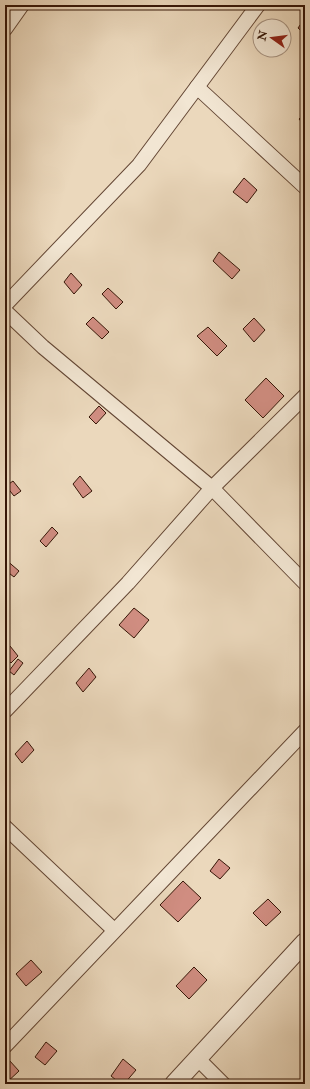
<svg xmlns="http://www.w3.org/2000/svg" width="310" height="1089" viewBox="0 0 310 1089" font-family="'IM FELL Double Pica',serif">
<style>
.building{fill:#d08d81;stroke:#361607}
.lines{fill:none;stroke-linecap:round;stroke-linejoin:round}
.minor-casing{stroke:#634634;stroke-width:16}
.tertiary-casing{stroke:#634634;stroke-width:20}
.minor{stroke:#f2e6d3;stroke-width:14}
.tertiary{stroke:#f2e6d3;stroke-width:18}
</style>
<rect width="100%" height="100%" fill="#ebd8bc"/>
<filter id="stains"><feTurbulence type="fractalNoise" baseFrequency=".005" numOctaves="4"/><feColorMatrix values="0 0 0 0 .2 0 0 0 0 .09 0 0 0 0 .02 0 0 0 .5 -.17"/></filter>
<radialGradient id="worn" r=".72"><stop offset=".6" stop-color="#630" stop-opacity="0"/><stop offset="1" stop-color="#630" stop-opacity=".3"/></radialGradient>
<g class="building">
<polygon points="305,18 305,34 298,28"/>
<polygon points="305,113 305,126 299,119"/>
<polygon points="244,178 257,190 247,203 233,192"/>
<polygon points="219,252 240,270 232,279 213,261"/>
<polygon points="71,273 82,285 74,294 64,282"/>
<polygon points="108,288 123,302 116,309 102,294"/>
<polygon points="93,317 109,332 102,339 86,324"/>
<polygon points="254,318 265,330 254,342 243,329"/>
<polygon points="208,327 227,346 217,356 197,336"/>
<polygon points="266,378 284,396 263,418 245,400"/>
<polygon points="99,406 106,413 96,424 89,417"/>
<polygon points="80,476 92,491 83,498 73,484"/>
<polygon points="13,481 21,491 14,496 6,486"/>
<polygon points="52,527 58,533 46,547 40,541"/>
<polygon points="5,559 19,571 14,577 5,570"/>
<polygon points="134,608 149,620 134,638 119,625"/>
<polygon points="10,646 18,656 11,663 5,657 5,650"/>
<polygon points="18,659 23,663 14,675 9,671"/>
<polygon points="89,668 96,677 83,692 76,683"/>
<polygon points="27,741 34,750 22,763 15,754"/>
<polygon points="219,859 230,868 220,879 210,871"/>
<polygon points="183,881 201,898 178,922 160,905"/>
<polygon points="268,899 281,912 266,926 253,913"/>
<polygon points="31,960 42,972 26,986 16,974"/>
<polygon points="194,967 207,980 189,999 176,986"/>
<polygon points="46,1042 57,1051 45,1065 35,1057"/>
<polygon points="123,1059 136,1070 124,1084 121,1084 111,1076"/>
<polygon points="9,1060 19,1071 5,1084 5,1064"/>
</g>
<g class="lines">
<defs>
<g id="minor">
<polyline points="5,29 22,5"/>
<polyline points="197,87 305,187"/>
<polyline points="5,305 139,165 258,5"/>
<polyline points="5,311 43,347 212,488 305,583"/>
<polyline points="5,711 128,583 212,488 305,396"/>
<polyline points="5,827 114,930"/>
<polyline points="5,1046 305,731"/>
<polyline points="197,1058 223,1084"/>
</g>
<polyline id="tertiary" points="174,1084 305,942"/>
</defs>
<use href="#minor" class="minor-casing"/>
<use href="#tertiary" class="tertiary-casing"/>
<use href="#minor" class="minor"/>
<use href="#tertiary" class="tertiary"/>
</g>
<rect width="310" height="1089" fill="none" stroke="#ebd8bc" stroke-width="20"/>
<rect x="6" y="6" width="298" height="1077" fill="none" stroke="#361607" stroke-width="2"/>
<rect x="10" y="10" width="290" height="1069" fill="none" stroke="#361607"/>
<g transform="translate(272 38) rotate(284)"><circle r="19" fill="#f2e6d3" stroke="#a79381"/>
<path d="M0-3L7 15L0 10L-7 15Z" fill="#8f2418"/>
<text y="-6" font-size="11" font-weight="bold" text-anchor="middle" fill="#361607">N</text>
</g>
<rect width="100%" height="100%" filter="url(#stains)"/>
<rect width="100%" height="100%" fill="url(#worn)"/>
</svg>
